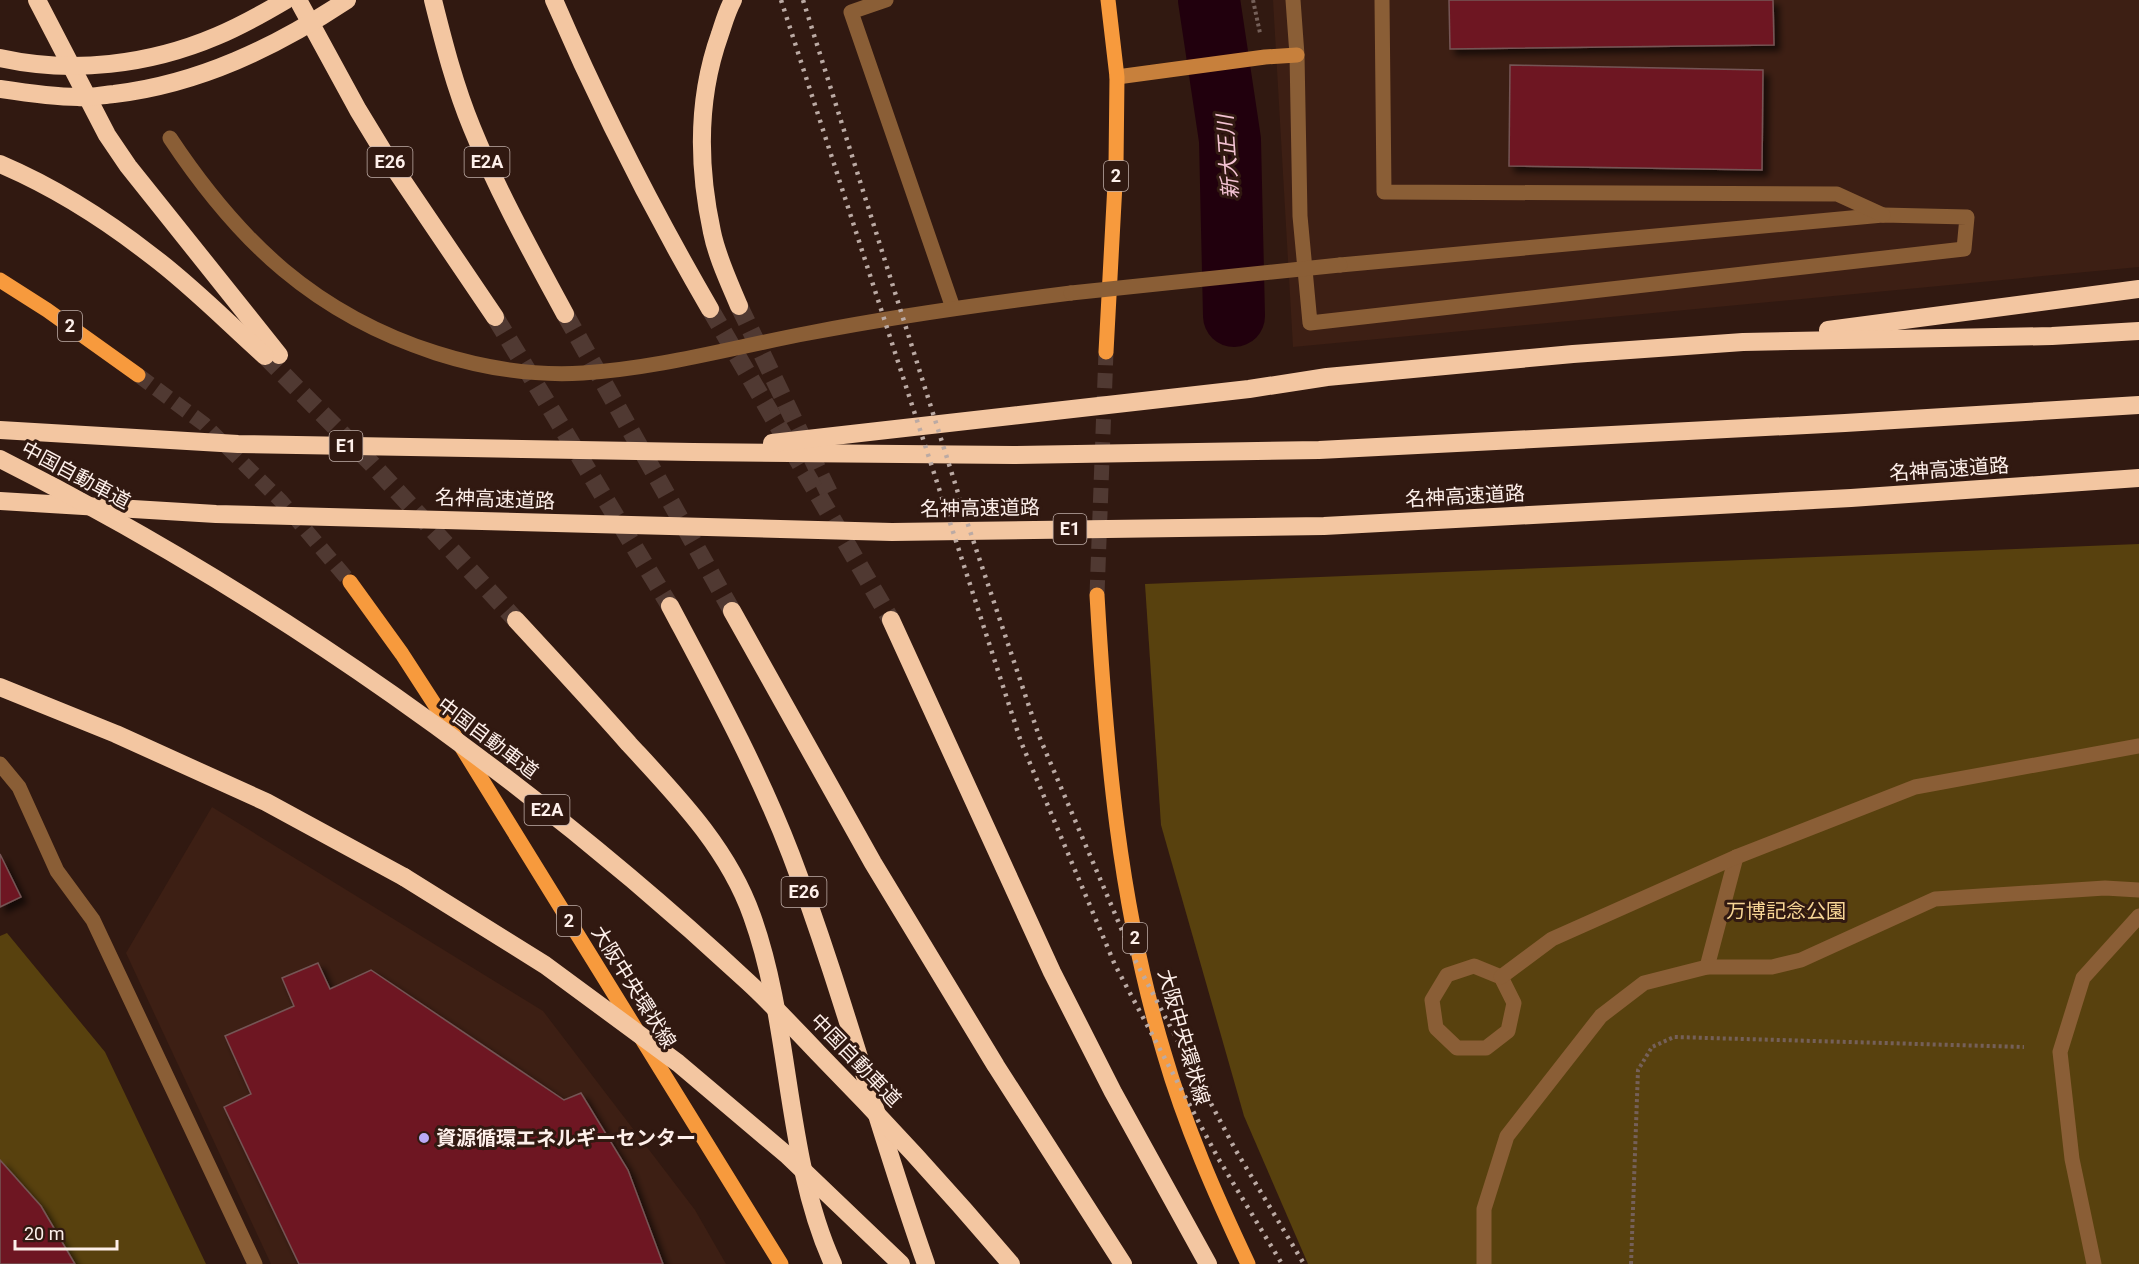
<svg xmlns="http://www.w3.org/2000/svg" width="2139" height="1264" viewBox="0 0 2139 1264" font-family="Roboto,'Noto Sans JP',sans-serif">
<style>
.built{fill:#3d1f14}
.green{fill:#58410e}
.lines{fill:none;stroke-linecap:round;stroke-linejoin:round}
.river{stroke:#21000d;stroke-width:62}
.building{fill:#6e1823;stroke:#755555;stroke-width:1.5;filter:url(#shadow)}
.primary-tunnel{stroke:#503932;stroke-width:15;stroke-dasharray:15 8;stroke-linecap:butt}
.highway-tunnel{stroke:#503932;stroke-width:18;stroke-dasharray:18 9;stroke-linecap:butt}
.path{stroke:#756059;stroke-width:4;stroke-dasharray:3 3;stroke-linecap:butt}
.lane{stroke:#8a5e36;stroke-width:15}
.secondary{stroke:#c7803c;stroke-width:15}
.primary{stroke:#f79a3d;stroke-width:15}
.highway{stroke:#f3c6a1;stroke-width:18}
.rail{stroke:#bbaaa4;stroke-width:4.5;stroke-dasharray:3 6;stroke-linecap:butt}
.lane-bridge{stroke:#8a5e36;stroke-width:15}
.highway-bridge{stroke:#f3c6a1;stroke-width:18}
.poi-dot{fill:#baaaf6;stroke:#311911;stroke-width:2}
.labels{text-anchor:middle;stroke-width:6;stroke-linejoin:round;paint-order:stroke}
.shield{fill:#311911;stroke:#c0afa9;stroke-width:1.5}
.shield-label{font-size:18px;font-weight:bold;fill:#fdefea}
.street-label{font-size:20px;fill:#fdefea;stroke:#311911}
.park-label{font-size:20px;fill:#f8d696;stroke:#311911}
.poi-label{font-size:20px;font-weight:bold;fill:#fdefea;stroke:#311911;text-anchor:start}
.water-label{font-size:21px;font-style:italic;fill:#f4c3d3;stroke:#311911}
</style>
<defs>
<filter id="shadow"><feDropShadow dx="5.5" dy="5.5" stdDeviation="3" flood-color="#0009"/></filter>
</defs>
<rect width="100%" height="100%" fill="#311911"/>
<g class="built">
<polygon points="1273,0 2139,0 2139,267 1293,347"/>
<polygon points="212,807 543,1011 695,1210 726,1264 271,1264 126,953"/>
</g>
<g class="green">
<polygon points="2139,544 2139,1264 1308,1264 1244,1116 1161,825 1145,584"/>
<polygon points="7,933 105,1052 206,1264 0,1264 0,936"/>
</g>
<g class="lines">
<polyline class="river" points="1209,0 1230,140 1234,316"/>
</g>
<g class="building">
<polygon points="1449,0 1773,0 1774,45 1450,49"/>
<polygon points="1510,65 1763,70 1762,170 1509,166"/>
<polygon points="0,854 21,897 0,907"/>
<polygon points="318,963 330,989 371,970 564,1100 581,1093 628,1170 663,1264 299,1264 224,1107 251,1094 225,1036 294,1006 282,978"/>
<polygon points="0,1160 41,1206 75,1264 0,1264"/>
</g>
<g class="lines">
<g class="primary-tunnel">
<polyline points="138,375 204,424 281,501 350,582"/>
<polyline points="1097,595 1106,352"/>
</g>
<g class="highway-tunnel">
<polyline points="739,306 829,493"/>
<polyline points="710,309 891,620"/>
<polyline points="565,314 732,611"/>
<polyline points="495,317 670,606"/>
<polyline points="265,356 371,463 516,620"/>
</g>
<g class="path">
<polyline points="1253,0 1260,33"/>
<polyline points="1631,1264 1638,1070 1652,1047 1674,1037 2024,1047"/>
</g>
<g class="lane">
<polyline points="886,0 851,12 953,308"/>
<polyline points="1293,0 1297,55 1300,216 1310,323 1964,249 1967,217 1883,215 1340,265"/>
<polyline points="1382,0 1384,192 1837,194 1883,215"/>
<path d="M170,138C239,242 315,314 436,353C483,368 533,376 583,373C661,368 734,347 809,333C896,316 983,304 1071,293"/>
<polyline points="0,764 19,787 57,871 93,920 255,1264"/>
<polygon points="1474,966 1501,977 1514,1003 1508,1031 1486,1048 1457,1048 1436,1028 1432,1000 1447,975"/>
<polyline points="1707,967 1736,857"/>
<polyline points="1501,977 1552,939 1736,857 1915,787 2139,746"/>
<polyline points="1484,1264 1484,1209 1507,1136 1601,1016 1644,983 1707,967 1772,967 1801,960 1935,899 2105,888 2139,890"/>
<polyline points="2094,1264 2072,1159 2060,1052 2083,978 2139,916"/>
</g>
<polyline class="secondary" points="1117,77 1265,57 1297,55"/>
<g class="primary">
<polyline points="0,280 47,310 138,375"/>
<polyline points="1106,352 1116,165 1117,77 1108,0"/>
<polyline points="350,582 402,654 448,725 781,1264"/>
<path d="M1097,595C1106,750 1119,904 1164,1053C1185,1126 1216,1196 1248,1264"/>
</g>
<g class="highway">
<polyline points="37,0 107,135 128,166 279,355"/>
<polyline points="298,0 358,110 386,156 495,317"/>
<path d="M433,0C444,44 455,87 472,128C498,192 532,253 565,314"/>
<path d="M554,0C600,107 652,209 710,309"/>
<path d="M733,0C727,11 724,22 720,34C697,98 698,167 712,232C717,257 729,282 739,306"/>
<path d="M0,164C54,187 106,220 152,256C192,286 228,323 265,356"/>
<polyline points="1828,330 2139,289"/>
<polyline points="0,430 238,444 693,452 1013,455 1319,450 1845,423 2139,405"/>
<polyline points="772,443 1249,389 1327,377 1573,354 1743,342 2052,336 2139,331"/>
<polyline points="0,501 216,514 892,532 1324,526 1851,498 2139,478"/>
<path d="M670,606C713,687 758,769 791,855C842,989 878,1129 926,1264"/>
<polyline points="732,611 873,863 996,1066 1123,1264"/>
<path d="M516,620C554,661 592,702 629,744C677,796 728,848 752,916C792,1027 784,1156 833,1264"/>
<polyline points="891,620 1052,972 1113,1092 1208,1264"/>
<polyline points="0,687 116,734 266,802 404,877"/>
</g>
<g class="rail">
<polyline points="781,0 1021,742 1115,965 1218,1158 1282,1264"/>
<polyline points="803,0 970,531 1039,736 1133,956 1235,1149 1304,1264"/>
</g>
<polyline class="lane-bridge" points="1071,293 1340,265"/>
<g class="highway-bridge">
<path d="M0,58C72,74 149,65 217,36C241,26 264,13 286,0"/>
<path d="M0,89C26,93 52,97 78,97C90,98 102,95 114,94C199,84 276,47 347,0"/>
<path d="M0,459C270,595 527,777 748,982C772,1004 794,1028 817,1052C884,1120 949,1191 1011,1264"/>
<polyline points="404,877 545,965 678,1063 788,1156 901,1264"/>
</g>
</g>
<circle class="poi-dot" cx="424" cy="1138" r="6"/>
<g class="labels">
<g class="shield">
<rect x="367.5" y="147" width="45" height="30" rx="4.5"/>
<rect x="464.5" y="147" width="45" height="30" rx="4.5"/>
<rect x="1104" y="161" width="24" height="30" rx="4.5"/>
<rect x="58" y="311" width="24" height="30" rx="4.5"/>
<rect x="329.5" y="431" width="33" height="30" rx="4.5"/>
<rect x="1053.5" y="514" width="33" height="30" rx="4.5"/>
<rect x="524.5" y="795" width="45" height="30" rx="4.5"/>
<rect x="781.5" y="877" width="45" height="30" rx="4.5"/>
<rect x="557" y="906" width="24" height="30" rx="4.5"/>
<rect x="1123" y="923" width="24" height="30" rx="4.5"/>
</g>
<g class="shield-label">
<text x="390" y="168">E26</text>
<text x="487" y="168">E2A</text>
<text x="1116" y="182">2</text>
<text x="70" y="332">2</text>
<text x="346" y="452">E1</text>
<text x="1070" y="535">E1</text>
<text x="547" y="816">E2A</text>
<text x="804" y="898">E26</text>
<text x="569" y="927">2</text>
<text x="1135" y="944">2</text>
</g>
<g class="street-label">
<text transform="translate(1949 469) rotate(-4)" y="7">名神高速道路</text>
<text transform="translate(76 475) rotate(28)" y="7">中国自動車道</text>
<text transform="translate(1465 496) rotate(-3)" y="7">名神高速道路</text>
<text transform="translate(495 499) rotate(2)" y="7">名神高速道路</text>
<text transform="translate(980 508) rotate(-1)" y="7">名神高速道路</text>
<text transform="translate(488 738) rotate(37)" y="7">中国自動車道</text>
<text transform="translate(634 987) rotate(58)" y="7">大阪中央環状線</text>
<text transform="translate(1184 1037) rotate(74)" y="7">大阪中央環状線</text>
<text transform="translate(856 1060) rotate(46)" y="7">中国自動車道</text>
</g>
<g class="park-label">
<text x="1786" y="918">万博記念公園</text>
</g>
<g class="poi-label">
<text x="436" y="1145">資源循環エネルギーセンター</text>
</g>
<g class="water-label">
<text transform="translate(1228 157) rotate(-94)" y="7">新大正川</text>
</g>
</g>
<path d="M15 1240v9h102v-9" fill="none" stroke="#fdefea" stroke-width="3"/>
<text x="24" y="1240" font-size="18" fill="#fdefea" stroke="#311911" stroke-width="4.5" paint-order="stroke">20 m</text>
</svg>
